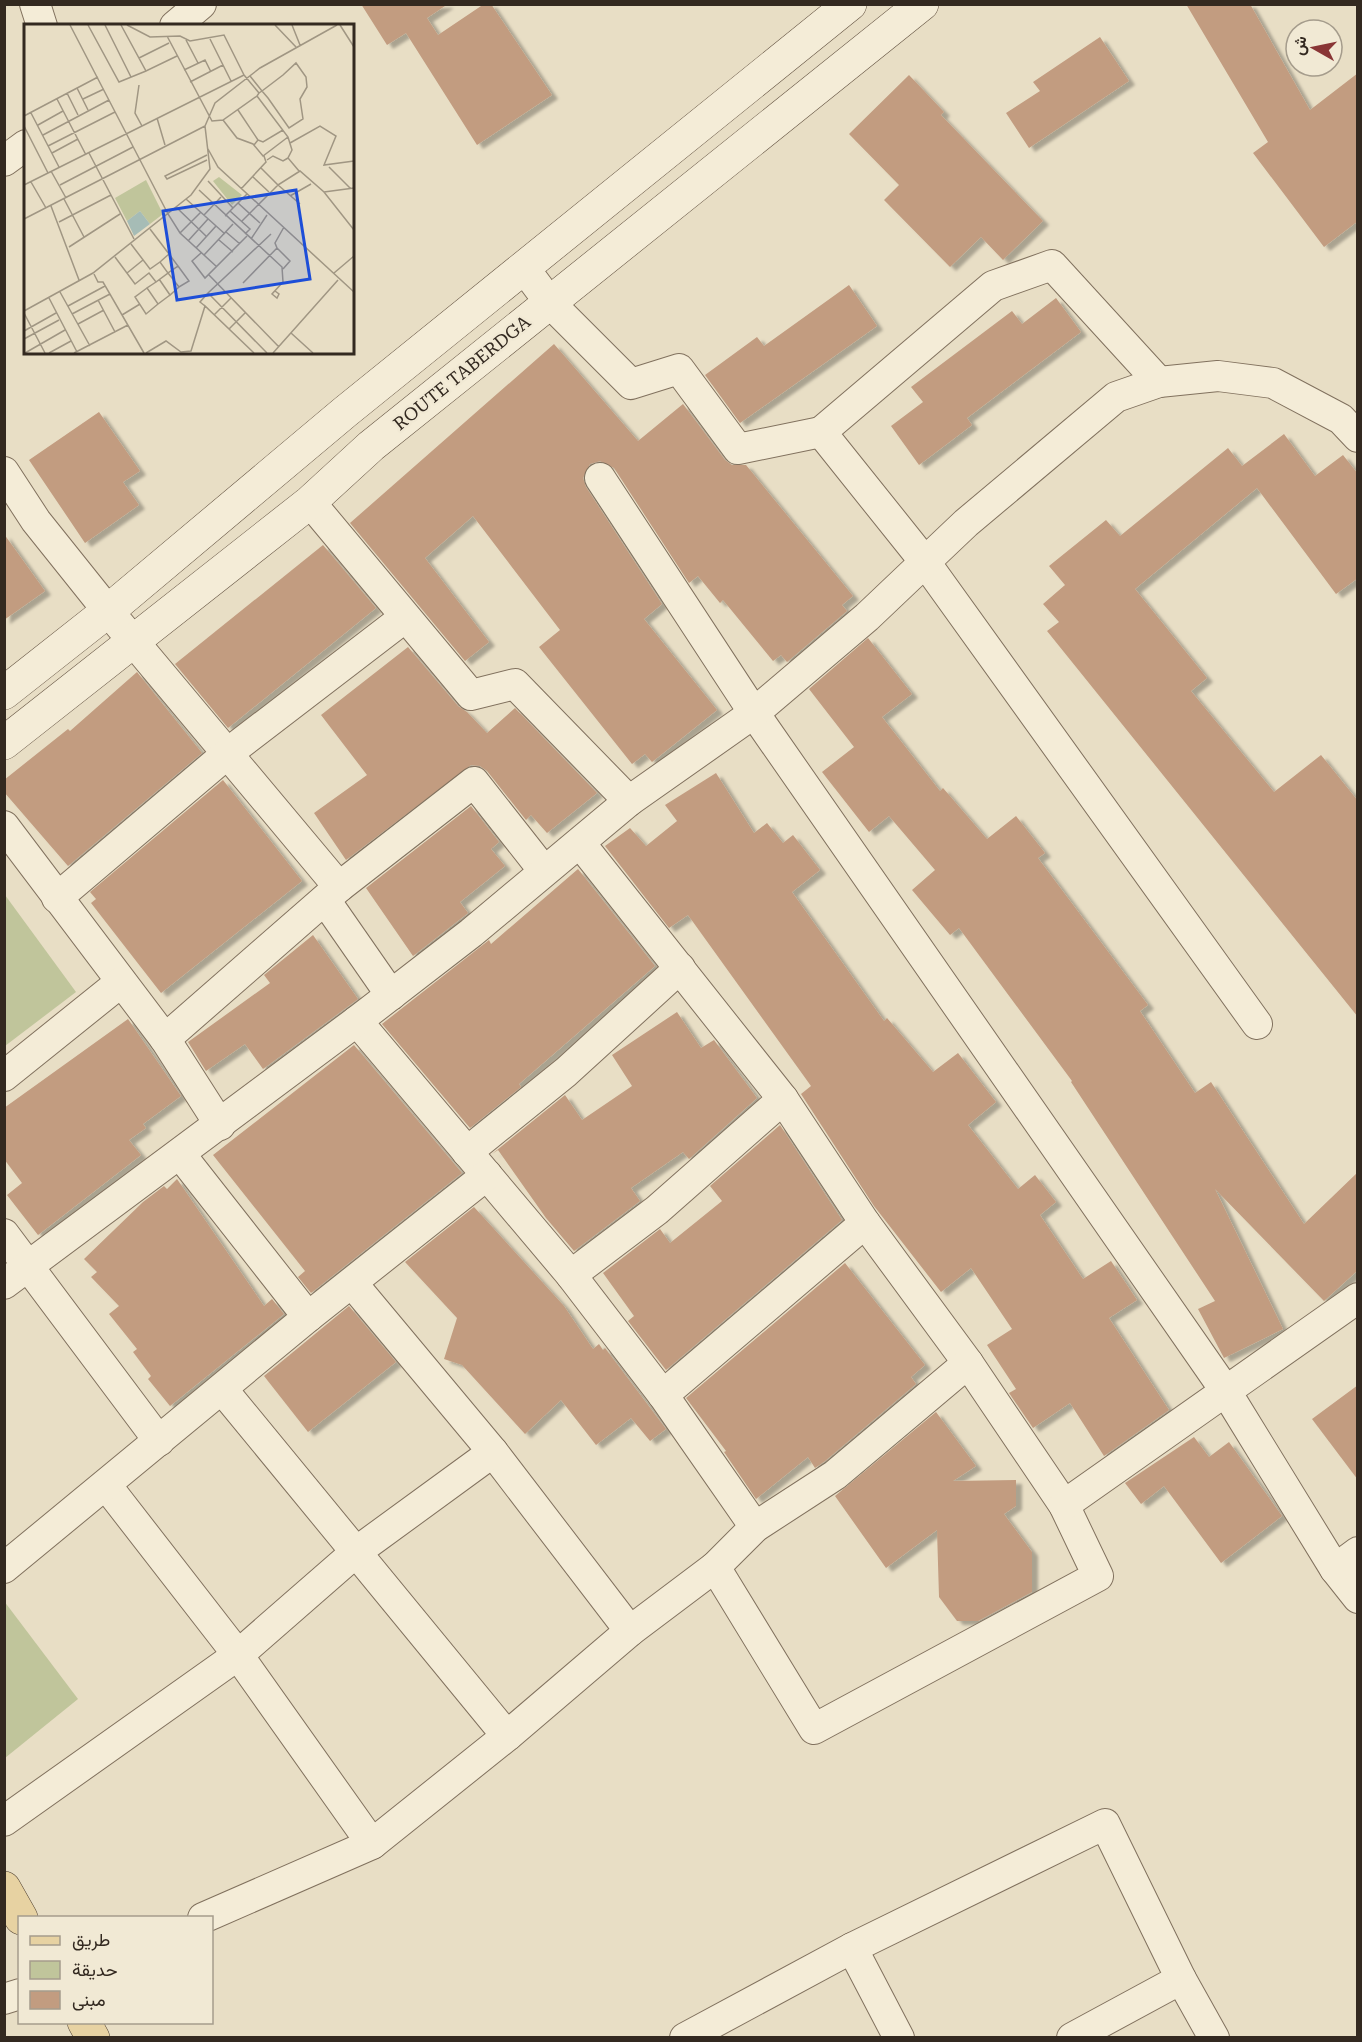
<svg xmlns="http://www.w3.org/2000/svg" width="1362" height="2042" viewBox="0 0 1362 2042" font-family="'Roboto Serif',Vazirmatn,serif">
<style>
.green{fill:#c0c59b}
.building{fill:#c29c80;filter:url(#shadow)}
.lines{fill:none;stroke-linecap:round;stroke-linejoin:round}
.street-casing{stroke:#81715e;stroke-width:32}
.secondary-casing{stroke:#635241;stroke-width:34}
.primary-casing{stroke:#504031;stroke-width:34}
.street{stroke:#f4ecd7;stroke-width:30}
.secondary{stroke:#f4ecd7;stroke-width:33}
.primary{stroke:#e7d2a2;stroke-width:33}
.labels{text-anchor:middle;stroke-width:5;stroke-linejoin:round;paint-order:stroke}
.street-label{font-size:18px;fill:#332920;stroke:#f1e9d4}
.inset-road{fill:none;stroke:#a09683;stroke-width:1.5}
.view{fill:#1d4ed8;fill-opacity:0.15;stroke:#1d4ed8;stroke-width:3}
.inset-edge{fill:none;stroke:#332920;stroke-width:3}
</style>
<defs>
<filter id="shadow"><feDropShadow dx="6" dy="4" stdDeviation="1.5" flood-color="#0004"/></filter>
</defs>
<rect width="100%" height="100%" fill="#e8dec5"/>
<g class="green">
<polygon points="5,895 76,992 5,1046 4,1046"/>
<polygon points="4,1601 78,1699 5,1758 4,1758"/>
</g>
<g class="building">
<polygon points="361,4 448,4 427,18 438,35 484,4 491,4 552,95 477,145 406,33 387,45"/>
<polygon points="1186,4 1250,4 1310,110 1358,73 1358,221 1324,247 1253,153 1268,142"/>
<polygon points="1100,37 1129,81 1029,148 1006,113 1040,91 1033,82"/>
<polygon points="909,75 944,112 941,115 1043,221 1003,260 981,237 950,267 884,200 899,185 849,134"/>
<polygon points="849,285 877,326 740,423 705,375 757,337 764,346"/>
<polygon points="1056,298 1081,332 967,418 972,425 919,465 891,426 923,402 911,387 1012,311 1022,324"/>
<polygon points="554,344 638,441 683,404 725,460 732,465 746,465 853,596 842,605 847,611 787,662 781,655 773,661 723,600 720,603 698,576 689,583 614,468 600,461 590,464 583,478 586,487 662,604 644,619 717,710 652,762 645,754 632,764 539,647 560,630 473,516 425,558 489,642 465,661 350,523"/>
<polygon points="99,412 140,471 123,482 139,505 85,543 29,460"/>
<polygon points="1284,434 1315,476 1343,455 1358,474 1358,578 1336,594 1257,488 1135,589 1207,678 1191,691 1274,792 1321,755 1358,801 1358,1017 1047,631 1059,622 1043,604 1065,585 1049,566 1106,520 1120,536 1228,448 1242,466"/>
<polygon points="4,534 45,591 4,620"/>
<polygon points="323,545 376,608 228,728 175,664"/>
<polygon points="868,638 912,694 882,717 940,791 943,788 987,839 1016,816 1045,853 1038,858 1148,1005 1140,1011 1195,1093 1211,1082 1304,1224 1358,1172 1358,1270 1324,1301 1215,1189 1283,1329 1224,1358 1198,1309 1215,1301 1071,1082 1072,1081 959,928 950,935 912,890 935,870 889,816 869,832 822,772 854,747 809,689"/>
<polygon points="408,647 458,706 467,712 487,733 515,708 597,793 547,833 531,815 526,820 487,771 480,766 471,765 346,860 314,813 367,775 321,715"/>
<polygon points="137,672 202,753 68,866 4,792 4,780 68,729 70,731"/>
<polygon points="716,773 754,833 767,823 783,843 793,835 820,870 792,892 884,1021 887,1018 933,1072 958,1053 996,1102 968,1125 1018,1189 1035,1175 1056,1202 1040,1215 1083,1279 1111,1261 1137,1300 1109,1318 1169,1410 1104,1456 1070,1403 1033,1428 1009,1393 1016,1389 987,1345 1012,1329 971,1268 941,1292 874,1206 801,1094 811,1086 688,915 669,928 605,846 630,828 646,846 677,821 665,805"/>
<polygon points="223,780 302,881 161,993 91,903 96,899 90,892"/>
<polygon points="471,806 499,842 491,849 505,866 460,902 468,913 413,956 366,888"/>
<polygon points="578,869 655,966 519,1084 521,1087 470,1128 382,1024 489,940 491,944"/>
<polygon points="313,935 358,999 263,1069 245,1044 206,1071 188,1042 270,983 264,975"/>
<polygon points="677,1012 701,1048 714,1040 757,1098 689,1159 683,1152 631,1188 640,1201 574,1251 546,1218 498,1150 492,1154 565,1095 582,1120 632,1086 612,1055"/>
<polygon points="128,1019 181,1096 143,1124 146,1128 129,1140 141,1155 38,1235 7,1195 22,1183 4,1159 4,1108"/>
<polygon points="354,1045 462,1173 311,1293 298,1277 305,1271 213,1155"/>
<polygon points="780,1125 842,1220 666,1370 628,1321 634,1316 603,1273 660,1229 670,1243 722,1201 710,1186"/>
<polygon points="177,1179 264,1306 272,1299 284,1314 170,1406 148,1379 151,1376 133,1352 137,1349 109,1314 119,1306 91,1277 97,1272 84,1259 143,1202 164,1186 167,1189"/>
<polygon points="474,1207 564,1306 593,1349 599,1344 603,1350 605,1348 666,1429 650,1441 631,1418 596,1445 561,1400 525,1434 462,1365 444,1359 457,1318 405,1262"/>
<polygon points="845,1263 925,1365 911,1377 916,1384 825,1461 815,1468 808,1457 756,1499 724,1452 726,1451 686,1398"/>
<polygon points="349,1306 396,1362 308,1432 264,1376"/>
<polygon points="1358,1385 1358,1480 1312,1419"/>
<polygon points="936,1412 976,1466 953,1481 1016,1480 1016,1506 1004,1514 1032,1552 1032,1592 978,1621 957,1621 939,1597 937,1530 886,1568 835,1496"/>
<polygon points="1194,1437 1209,1457 1229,1442 1282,1516 1221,1563 1164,1486 1141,1504 1125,1483"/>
</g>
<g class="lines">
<defs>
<g id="street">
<polyline points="35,4 42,26"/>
<polyline points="175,26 201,4"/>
<polyline points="4,161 26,145"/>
<polyline points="524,268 550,303 631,384 679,369 738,449 821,432"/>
<polyline points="1159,382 1052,265 993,286 821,432 925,562 1257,1024"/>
<polyline points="4,472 36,521 108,611 339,887"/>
<polyline points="600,478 754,713 1225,1390 1335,1569 1358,1598"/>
<polyline points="310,502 471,695 515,684 629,801"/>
<polyline points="4,826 165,1039 220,1125"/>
<polyline points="580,843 783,1099 865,1223 968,1363 1064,1505 1098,1576 814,1729 715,1567"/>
<polyline points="57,898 228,753 404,618"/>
<polyline points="325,900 391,995"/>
<polyline points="357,1021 571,1275 663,1395 755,1527"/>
<polyline points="165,1039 339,887 474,782 544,871"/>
<polyline points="4,1076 121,982"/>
<polyline points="467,1152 566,1072 680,968"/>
<polyline points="180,1154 308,1317"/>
<polyline points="4,1234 159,1441"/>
<polyline points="571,1275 657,1210 783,1099"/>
<polyline points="352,1283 493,1452 630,1631"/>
<polyline points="4,1284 357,1021 471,933 629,801 754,713 867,617 966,523 1116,397 1159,382 1218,376 1273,383 1341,419 1358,437"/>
<polyline points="222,1389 507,1736"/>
<polyline points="663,1395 865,1223"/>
<polyline points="106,1485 238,1655 372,1844"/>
<polyline points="1064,1505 1358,1298"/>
<polyline points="4,1568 308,1317 487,1175"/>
<polyline points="1335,1569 1358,1552"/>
<polyline points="4,1821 238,1655 356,1552 493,1452"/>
<polyline points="203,1918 372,1844 507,1736 630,1631 715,1567 755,1527 835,1475 968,1363"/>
<polyline points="852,1948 1105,1824 1181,1979 1072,2038"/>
<polyline points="1181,1979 1214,2038"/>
<polyline points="4,1999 20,1994"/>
<polyline points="685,2038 852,1948 899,2038"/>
</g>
<g id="secondary">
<polyline points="4,693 108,611 345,412 850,4"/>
<polyline points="4,743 310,502 371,446 922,4"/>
</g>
<g id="primary">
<polyline points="4,1888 21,1918"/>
<polyline points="84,2022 93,2038"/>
</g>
</defs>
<use href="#street" class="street-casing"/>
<use href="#secondary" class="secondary-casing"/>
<use href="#primary" class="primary-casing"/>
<use href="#street" class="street"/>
<use href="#secondary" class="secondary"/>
<use href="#primary" class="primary"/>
</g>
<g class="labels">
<g class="street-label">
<text transform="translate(462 373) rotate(-39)" y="6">ROUTE TABERDGA</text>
</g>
</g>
<g transform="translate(24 24)">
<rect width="330" height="330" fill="#e8dec5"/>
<path d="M195,153L218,171L208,181L189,157ZM122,156L139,190L126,200L116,187L103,197L91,174Z" fill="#c0c59b"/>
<path d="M116,187L126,200L110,212L103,197Z" fill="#a6bcb6"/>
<path class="inset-road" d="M46,1L144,190L156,209L193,243M64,1L95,58L122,47M81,1L107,53M97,1L122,47L153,32M103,1L126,13L156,12L166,17L200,11L220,51M251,1L272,23M268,1L276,21M316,1L330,23M143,12L188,97L199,96L233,72L235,69L238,67L259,51L272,39L282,53L283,63L276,75L279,95L265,104L244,74L238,67L226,52M186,15L207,57M162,16L174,39M115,34L145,19M160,46L181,36L187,48M166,58L199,41M115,61L111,89L118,102M53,64L64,86M43,69L54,91M233,72L264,113L268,126L264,134L275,147M33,75L62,131M59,75L80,65M214,86L234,116L230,121M7,89L35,143M0,92L74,53M133,94L141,121M199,96L213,114L229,120L239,132L264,113M14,101L39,87M0,102L24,149M19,111L85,76M234,116L239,118L259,106M266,119L296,102L312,112L300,141L330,137M24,122L91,88M184,125L194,143L330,268M28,129L54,115M65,129L110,215M183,131L141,152L143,155L183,136M243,136L249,132L259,137L264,134M305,143L327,165M237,144L254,161L276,147L300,168L330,206M27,147L42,174M229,153L245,168M184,157L209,184M7,158L22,184M0,161L220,51L235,69M36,161L109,123M217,165L242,138L240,132M175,166L258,243L259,258L248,270L253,274L255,270L251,267M300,168L330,164M266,172L287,160M40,175L60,213M162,175L201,210M214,179L236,199M27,182L55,256M152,183L183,213M206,187L226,205L221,210M180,191L197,173M201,192L223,170M0,195L181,102M218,197L254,161L276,180M35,198L87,171M126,205L145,230L136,238M202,208L216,220M156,209L177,188M227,215L243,191M195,216L209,228M164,217L184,195M45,223L96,190M172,224L192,202M253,224L251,219L260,203M177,229L168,237L181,254L223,212M145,230L154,242L144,249L155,263L165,257L154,242M180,231L209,200M91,233L111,260L125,249L132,258L144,249L136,238L126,245L107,220M103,249L119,236M310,249L330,232M70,250L74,258H79L120,329M185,251L255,323M135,255L146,271L155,263M132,258L123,264L134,280L146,271M219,259L253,224L266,237L259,245M123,264L111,273L122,290L134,280M36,268L66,322M184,269L243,329M25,274L53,328M74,276L91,308M44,282L81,262M181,282L176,278L184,269L247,210M0,287L69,249L167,171L186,145L181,102L191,79L236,44L313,1M0,289L21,329M48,290L86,270M98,291L116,280M190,291L207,274M54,300L80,286M205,305L221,289M0,307L32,289M267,309L289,329M0,315L35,296M1,329L41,306M25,329L47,317M50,329L104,301M122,329L142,317L157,328L167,327L181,282L230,329M249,329L314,256"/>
<path class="view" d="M272,166L286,255L153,276L139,187Z"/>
<rect width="330" height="330" class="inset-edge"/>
</g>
<rect width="1362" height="2042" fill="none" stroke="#332920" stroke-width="12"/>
<rect x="18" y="1916" width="195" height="108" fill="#f1e9d4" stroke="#a59c8c" stroke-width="1.5"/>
<rect x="30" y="1936" width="30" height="9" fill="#e7d2a2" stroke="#a59c8c" stroke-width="1.5"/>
<text x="72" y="1946" font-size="18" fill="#332920">طريق</text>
<rect x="30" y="1961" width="30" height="18" fill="#c0c59b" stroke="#a59c8c" stroke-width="1.5"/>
<text x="72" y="1976" font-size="18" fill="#332920">حديقة</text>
<rect x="30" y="1991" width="30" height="18" fill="#c29c80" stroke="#a59c8c" stroke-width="1.5"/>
<text x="72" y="2006" font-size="18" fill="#332920">مبنى</text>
<g transform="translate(1314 48) rotate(279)"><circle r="28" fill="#f1e9d4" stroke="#a59c8c" stroke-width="1.5"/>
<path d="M0-4.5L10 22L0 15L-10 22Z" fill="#893535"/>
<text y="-9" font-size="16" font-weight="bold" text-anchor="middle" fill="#332920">ش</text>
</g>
</svg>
